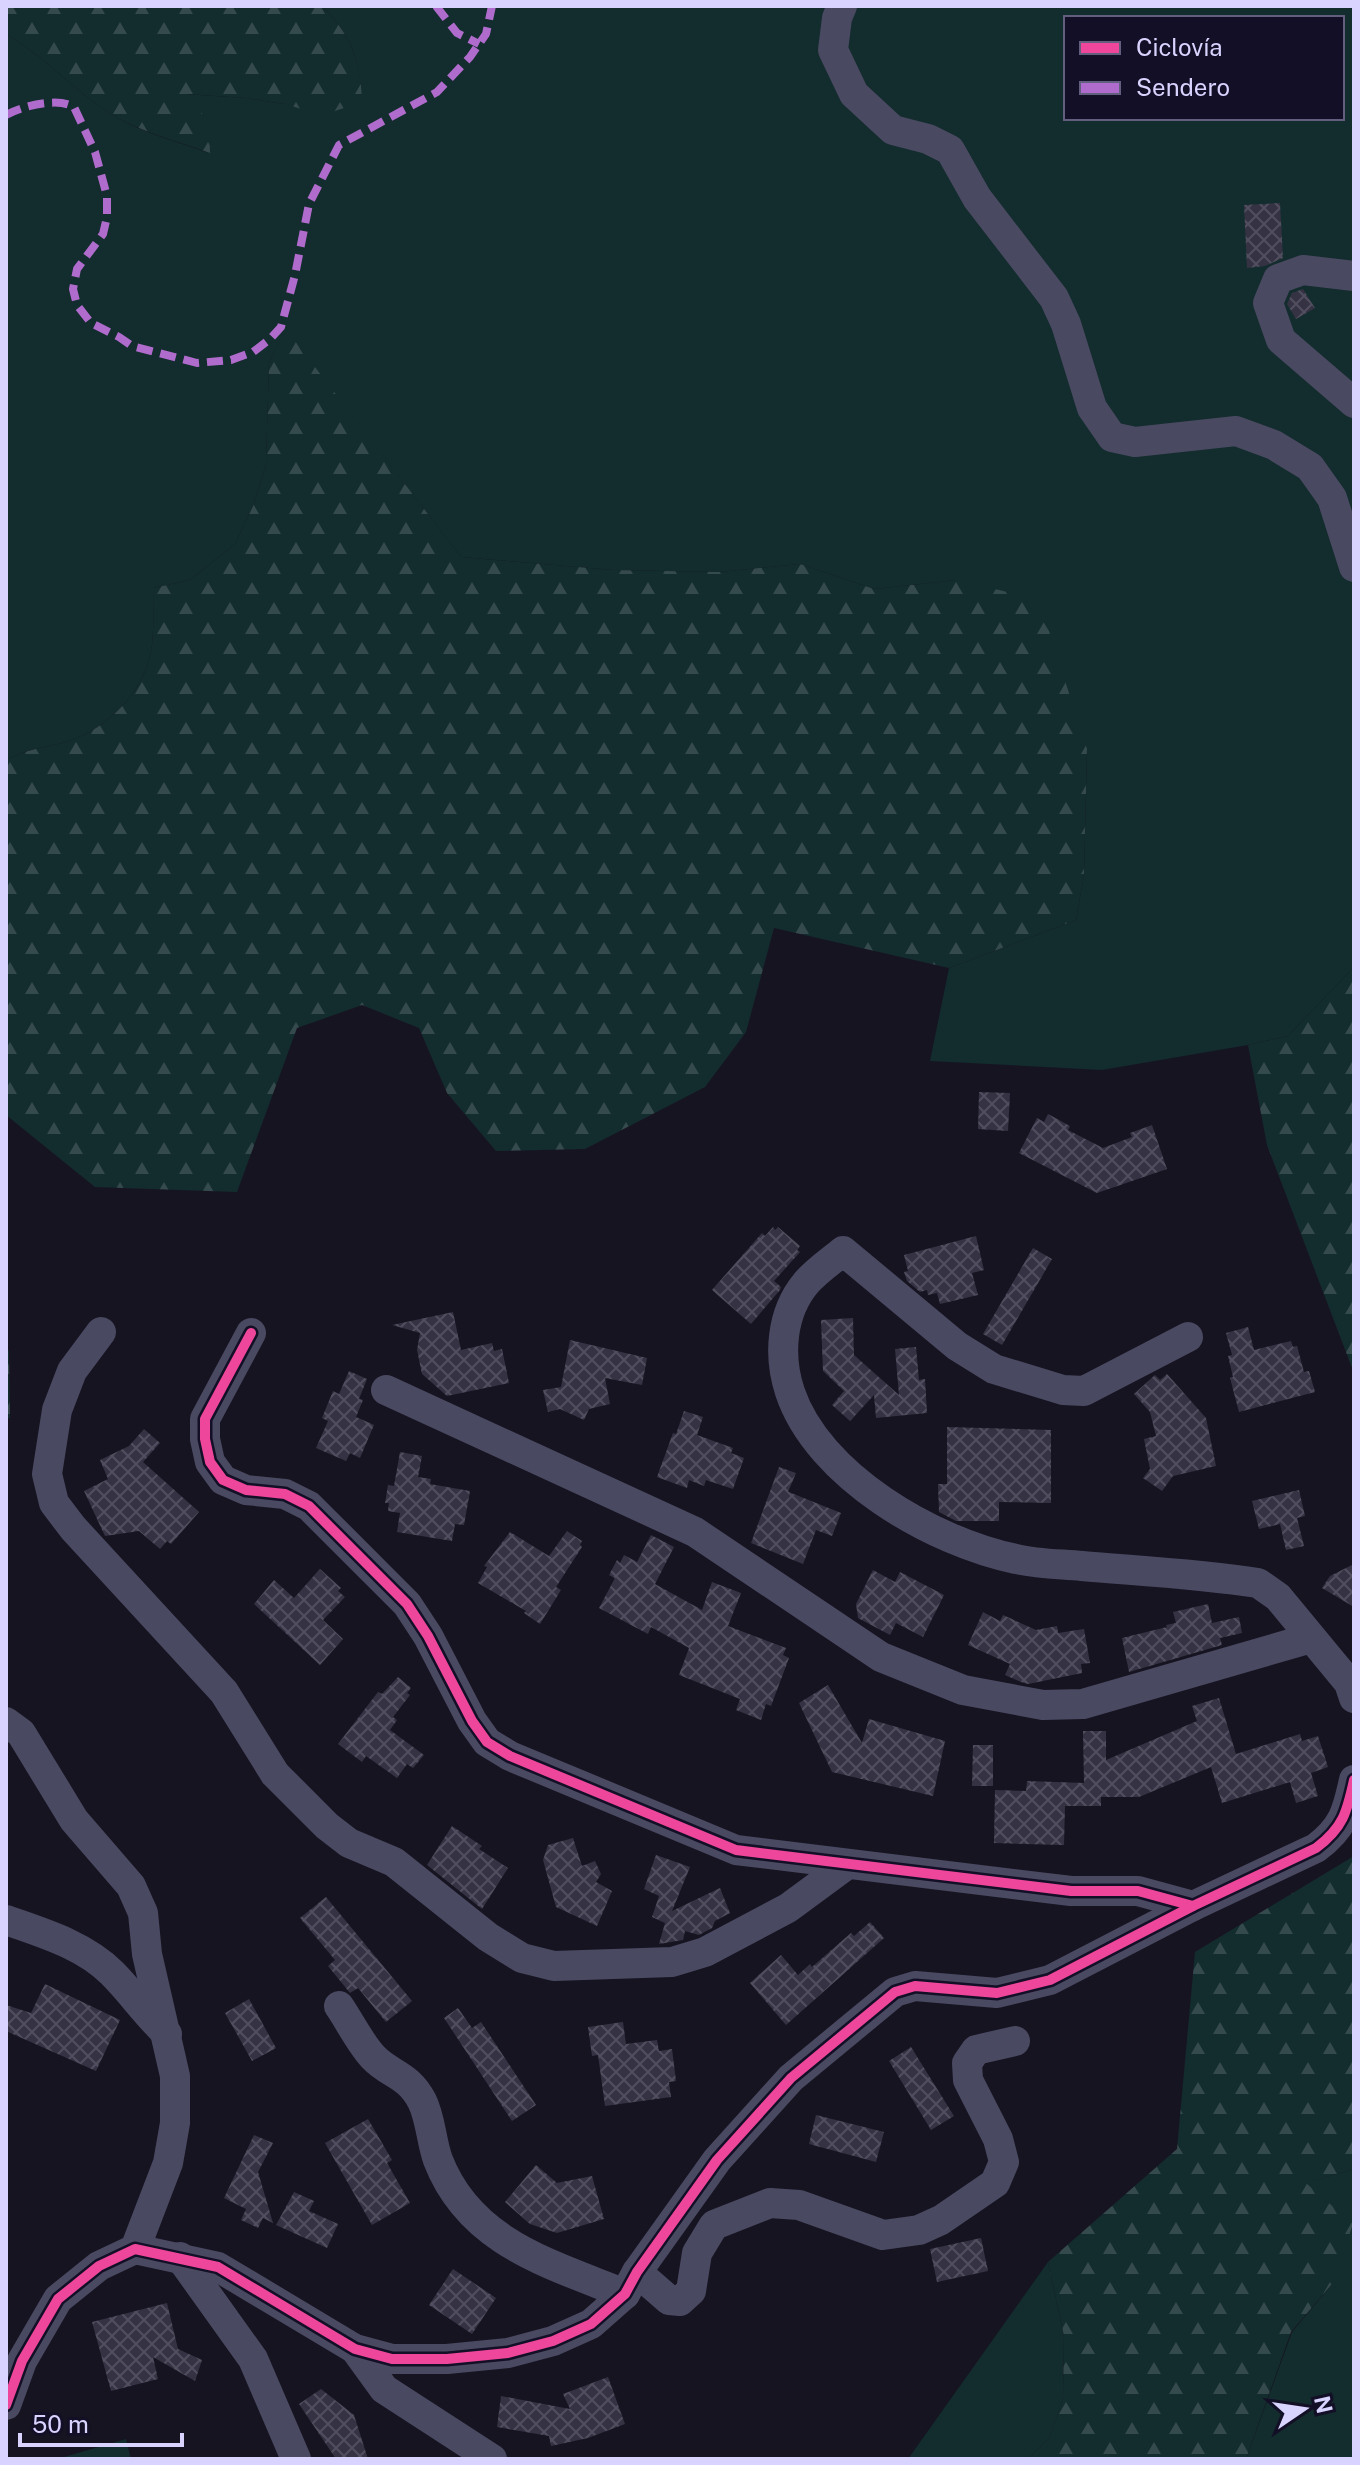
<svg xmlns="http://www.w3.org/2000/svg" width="1360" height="2465" viewBox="0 0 1360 2465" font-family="'Public Sans',sans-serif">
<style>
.grass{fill:#132c2d;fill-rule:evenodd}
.forest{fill:url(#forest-firs)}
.building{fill:url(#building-cross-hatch)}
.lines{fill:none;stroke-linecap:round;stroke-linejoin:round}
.minor{stroke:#4a4962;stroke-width:30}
.quiet{stroke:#b06ccc;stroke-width:8;stroke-dasharray:16 8;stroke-linecap:butt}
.cycleway-casing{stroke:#130f26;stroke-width:15}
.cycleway{stroke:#ed469a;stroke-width:10}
</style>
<defs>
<pattern id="forest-firs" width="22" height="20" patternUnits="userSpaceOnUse" patternTransform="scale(2)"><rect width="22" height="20" fill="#132c2d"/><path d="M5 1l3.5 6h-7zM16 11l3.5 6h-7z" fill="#354a4c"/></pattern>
<pattern id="building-cross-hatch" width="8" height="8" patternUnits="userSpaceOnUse" patternTransform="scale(2)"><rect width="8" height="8" fill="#343243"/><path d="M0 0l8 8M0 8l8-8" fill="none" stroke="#514f5f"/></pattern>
</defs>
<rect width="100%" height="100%" fill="#161421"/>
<g class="grass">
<path d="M322,6H1354V967L1288,1036L1248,1045L1102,1070L930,1061L949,968L1076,920L1084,875L1087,749L957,580L874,589L800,564L719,572L613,570L461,557L285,329L269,363L266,464L254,504L235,544L190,580L153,588C153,607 154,626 152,645C148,685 114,723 77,738C52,748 33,746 6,760V34C46,57 76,93 116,117C143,133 179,142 209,153L185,94L246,98L284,104L361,101C361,61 351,35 322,6ZM1066,18H1342V118H1066Z"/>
<polygon points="1354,2169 1354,2459 1246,2459 1292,2332 1332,2284 1305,2183"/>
<polygon points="1048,2262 1064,2336 1063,2398 1050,2437 1028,2459 908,2459"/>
<polygon points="126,2439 131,2459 57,2459"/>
</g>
<g class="forest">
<path d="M6,6H322C351,35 361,61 362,102L323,115L284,104L246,98L186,94L209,122L210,153C180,142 144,133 116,117C76,93 46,57 6,34Z"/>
<path d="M285,328L461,557L613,570L719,572L800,564L874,589L957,580L1028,597L1049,631L1087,749L1084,875L1076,920L949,968L774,928L746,1032L705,1087L585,1149L496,1151L447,1093L419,1028L362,1005L297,1028L237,1192L95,1187L6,1115V760C33,746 52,748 77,738C114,723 148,685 152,645C154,626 153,607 153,588L190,580L235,544L254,504L266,464L269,363Z"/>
<polygon points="1354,967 1354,1373 1267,1145 1248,1045 1288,1036"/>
<polygon points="6,1344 9,1352 10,1418 6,1419"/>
<polygon points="1354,1856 1354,2169 1306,2183 1353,2224 1332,2284 1291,2332 1246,2459 1028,2459 1050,2437 1063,2398 1064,2336 1048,2262 1177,2149 1195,1952"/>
</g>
<g class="building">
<polygon points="1280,203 1283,258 1265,266 1247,268 1244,205"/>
<polygon points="1303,289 1315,308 1296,319 1287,304 1292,293"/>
<polygon points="979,1092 1010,1093 1008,1131 978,1129"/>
<polygon points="1048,1114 1070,1126 1068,1130 1103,1148 1132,1137 1130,1133 1152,1125 1167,1169 1097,1193 1019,1153 1037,1118 1044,1122"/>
<polygon points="773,1227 775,1230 778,1227 800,1246 797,1250 800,1252 774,1281 781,1287 780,1290 751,1324 712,1290 762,1233 765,1236"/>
<polygon points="976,1236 984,1270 972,1273 978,1295 940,1304 937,1293 928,1295 927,1290 920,1292 907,1281 904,1272 908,1271 904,1255"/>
<polygon points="1033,1248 1052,1259 1002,1345 983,1334"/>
<polygon points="453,1312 461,1350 492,1343 494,1351 502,1349 509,1383 447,1396 422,1374 417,1350 420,1333 392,1325"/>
<polygon points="853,1318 854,1355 899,1395 895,1349 916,1347 919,1380 925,1379 927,1413 876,1418 874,1395 850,1421 832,1405 844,1391 823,1371 821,1320"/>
<polygon points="1248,1327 1254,1350 1291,1341 1293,1347 1297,1346 1304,1372 1309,1371 1315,1392 1239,1412 1230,1378 1233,1377 1228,1356 1232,1355 1226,1333"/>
<polygon points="570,1340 647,1358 642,1385 605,1378 610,1404 589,1409 584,1420 560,1409 548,1412 543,1390 561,1387"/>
<polygon points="349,1371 367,1379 359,1399 363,1400 356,1417 374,1425 360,1458 350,1453 346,1461 316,1448 328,1421 322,1418 333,1391 339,1394"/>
<polygon points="1167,1374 1206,1418 1216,1466 1173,1476 1162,1491 1143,1478 1150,1469 1144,1439 1156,1436 1150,1412 1134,1394 1155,1375 1160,1380"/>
<polygon points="684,1411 703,1417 697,1435 733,1448 731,1453 744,1458 733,1489 706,1480 704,1486 689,1480 687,1488 657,1477 673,1433 676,1434"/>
<polygon points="947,1427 1051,1430 1051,1503 999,1502 999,1521 956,1521 939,1512 938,1484 947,1484"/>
<polygon points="144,1429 160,1443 143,1462 199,1512 171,1544 167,1541 160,1549 139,1531 105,1536 84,1491 108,1479 100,1460 129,1446"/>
<polygon points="400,1452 422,1456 418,1477 431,1479 430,1484 470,1491 464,1525 455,1524 452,1541 397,1532 400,1513 388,1511 389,1503 385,1503 388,1485 394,1486"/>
<polygon points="779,1467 796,1473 788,1492 774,1486 841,1513 832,1536 816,1530 803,1564 751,1543"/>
<polygon points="1299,1490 1305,1516 1297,1518 1304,1546 1286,1550 1280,1524 1259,1529 1252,1501"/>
<polygon points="567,1531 582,1541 580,1545 582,1547 556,1587 561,1590 540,1624 524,1613 526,1611 478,1583 487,1567 484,1566 510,1532 549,1556"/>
<polygon points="651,1535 674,1547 655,1584 702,1610 712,1582 741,1593 728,1626 786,1648 783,1655 789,1658 771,1706 766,1704 761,1720 736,1710 740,1699 679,1675 689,1648 651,1627 648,1634 599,1608 615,1578 609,1575 617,1560 620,1563 624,1555 637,1562"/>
<polygon points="1354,1564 1354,1607 1322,1588 1330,1576"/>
<polygon points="320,1569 341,1588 338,1591 345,1597 323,1620 343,1639 320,1665 254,1604 274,1580 294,1598"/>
<polygon points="873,1570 895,1582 900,1572 944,1595 923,1637 896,1623 890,1635 858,1618 856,1604"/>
<polygon points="1208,1604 1212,1623 1239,1617 1242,1633 1220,1638 1222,1645 1129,1672 1122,1638 1167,1627 1166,1625 1176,1623 1173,1612"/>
<polygon points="983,1612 1000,1621 1003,1615 1036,1630 1057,1626 1058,1633 1084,1629 1090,1663 1081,1664 1082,1673 1028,1684 1021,1682 1005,1675 1010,1664 968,1645"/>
<polygon points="398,1677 411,1688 407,1693 410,1695 393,1717 397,1720 390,1730 424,1755 413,1768 407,1764 397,1778 366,1756 362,1762 338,1744 378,1692 382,1694"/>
<polygon points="828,1685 862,1743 869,1719 945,1741 933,1796 832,1772 799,1703"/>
<polygon points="1219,1698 1236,1754 1300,1734 1302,1741 1318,1736 1328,1767 1311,1773 1318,1796 1296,1803 1290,1782 1222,1803 1211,1767 1139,1797 1101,1797 1101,1806 1065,1806 1064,1845 994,1843 995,1790 1026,1791 1027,1781 1084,1783 1083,1731 1106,1731 1106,1760 1197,1721 1192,1706"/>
<polygon points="973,1745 993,1745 993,1786 972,1786"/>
<polygon points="452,1826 482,1846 479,1849 508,1868 482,1909 427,1865"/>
<polygon points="573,1838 582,1866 595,1861 601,1874 596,1882 612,1891 597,1926 556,1907 543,1860 548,1845"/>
<polygon points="656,1855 690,1867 672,1911 720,1888 730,1913 715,1921 712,1928 699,1935 685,1931 683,1940 659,1944 665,1923 652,1917 659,1896 644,1889"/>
<polygon points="326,1897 412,2001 386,2022 358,1988 350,1993 328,1966 335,1960 300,1918"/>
<polygon points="870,1922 884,1938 786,2025 750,1983 781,1955 798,1975 810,1964 812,1967 851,1933 854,1936"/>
<polygon points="45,1984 120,2020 96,2071 6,2031 6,2005 31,2013"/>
<polygon points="249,1999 276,2048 252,2061 225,2013"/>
<polygon points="458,2008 472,2028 481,2022 536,2105 512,2121 444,2018"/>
<polygon points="623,2022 626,2044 657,2040 659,2051 672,2049 676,2081 669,2082 671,2097 605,2106 598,2055 592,2056 588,2027"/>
<polygon points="911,2047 954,2116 931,2130 889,2061"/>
<polygon points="816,2115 884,2132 876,2162 809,2144"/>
<polygon points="368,2119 392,2160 387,2163 410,2203 372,2225 325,2143"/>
<polygon points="254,2135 273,2143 258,2172 273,2223 263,2218 258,2228 241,2220 246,2209 224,2198"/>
<polygon points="536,2165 557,2183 592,2176 604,2219 557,2233 530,2224 505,2202"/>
<polygon points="294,2192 314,2201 309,2211 338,2224 327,2248 276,2225"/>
<polygon points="981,2238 988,2271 937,2282 930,2249"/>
<polygon points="453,2269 496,2298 472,2334 429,2305"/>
<polygon points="167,2303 178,2349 202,2360 195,2381 153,2357 158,2379 111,2391 92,2322"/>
<polygon points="608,2377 625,2424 588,2438 551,2446 549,2436 497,2427 501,2396 570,2409 563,2394"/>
<polygon points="321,2389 354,2415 368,2459 336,2459 299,2404"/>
</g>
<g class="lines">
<g class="minor">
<polyline points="842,6 837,18 833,50 854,94 893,130 928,139 950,150 977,198 1054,298 1066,324 1092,408 1112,437 1135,442 1236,431 1274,445 1310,467 1332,498 1354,567"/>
<polyline points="1354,276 1303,270 1278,279 1268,303 1281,340 1354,403"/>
<polyline points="101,1332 72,1371 57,1410 47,1474 54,1503 73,1528 224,1692 275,1774 327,1826 349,1843 394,1862 488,1937 522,1958 554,1966 672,1962 705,1952 788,1908 845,1866"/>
<polyline points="251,1333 205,1419 205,1439 210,1462 223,1480 246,1490 285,1494 309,1506 407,1604 428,1636 472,1721 487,1742 510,1756 736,1850 1071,1891 1138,1891 1193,1906"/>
<path d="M1188,1337L1084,1391L1063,1390L994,1369L957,1346L843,1251C831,1261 816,1271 806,1283C781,1313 778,1356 790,1392C818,1476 933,1542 1016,1559C1037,1564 1061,1564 1082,1566C1141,1571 1200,1574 1258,1583L1278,1597L1349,1683L1354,1698"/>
<polyline points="386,1390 695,1532 881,1657 963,1690 1043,1705 1083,1704 1311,1638"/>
<polyline points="6,1722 21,1733 74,1820 131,1886 143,1913 147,1954 175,2076 175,2123 168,2163 135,2249"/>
<path d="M6,1920C43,1933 84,1945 112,1973C131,1992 147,2015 167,2034"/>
<path d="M339,2006C350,2022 360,2043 373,2057C390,2075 408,2074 422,2101C431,2119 431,2141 438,2160C470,2243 551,2264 625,2294"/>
<polyline points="180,2257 253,2359 296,2459"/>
<polyline points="637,2272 669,2300 680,2301 691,2291 697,2253 714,2225 770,2203 799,2205 883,2235 919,2230 941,2220 995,2183 1004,2162 998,2139 968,2080 967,2063 976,2050 1015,2041"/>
<polyline points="355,2349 384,2389 492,2459"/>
<path d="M6,2405L22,2361L58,2299L99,2266L135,2249L218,2267L355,2349L392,2359H447L508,2353L553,2341L591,2324L625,2294L637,2272L717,2160L791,2078L895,1992L915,1986L997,1993L1050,1980L1193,1906L1316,1848C1343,1828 1347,1812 1354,1780"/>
</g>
<g class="quiet">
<polyline points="436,6 457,33 479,44"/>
<path d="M6,115C22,106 58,97 74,107L95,152L107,196V217L103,234L77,269L73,289L77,305L91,323L119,337L132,346L197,363L231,360L253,352L270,339L281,327L295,275L309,204L339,145L437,92L470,57L486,34L492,6"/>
</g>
<defs>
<g id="cycleway">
<polyline points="251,1333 205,1419 205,1439 210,1462 223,1480 246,1490 285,1494 309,1506 407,1604 428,1636 472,1721 487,1742 510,1756 736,1850 1071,1891 1138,1891 1193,1906"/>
<path d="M6,2405L22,2361L58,2299L99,2266L135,2249L218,2267L355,2349L392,2359H447L508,2353L553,2341L591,2324L625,2294L637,2272L717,2160L791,2078L895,1992L915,1986L997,1993L1050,1980L1193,1906L1316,1848C1343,1828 1347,1812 1354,1780"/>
</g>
</defs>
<use href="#cycleway" class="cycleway-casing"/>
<use href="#cycleway" class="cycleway"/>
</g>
<rect width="1360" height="2465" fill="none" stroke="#d9d4ff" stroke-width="16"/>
<rect x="1064" y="16" width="280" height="104" fill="#130f26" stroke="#625e7d" stroke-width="2"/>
<rect x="1080" y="42" width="40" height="12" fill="#ed469a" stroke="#625e7d" stroke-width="2"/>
<text x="1136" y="56" font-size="24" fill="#d9d4ff">Ciclovía</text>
<rect x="1080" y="82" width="40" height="12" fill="#b06ccc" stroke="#625e7d" stroke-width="2"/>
<text x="1136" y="96" font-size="24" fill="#d9d4ff">Sendero</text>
<g transform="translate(1304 2409) rotate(77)" stroke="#130f26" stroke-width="6" paint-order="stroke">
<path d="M0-6L14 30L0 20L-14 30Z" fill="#d9d4ff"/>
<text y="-12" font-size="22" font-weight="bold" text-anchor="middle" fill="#d9d4ff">N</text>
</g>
<path d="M20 2433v12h162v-12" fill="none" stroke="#d9d4ff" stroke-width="4"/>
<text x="32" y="2433" font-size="24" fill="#d9d4ff" stroke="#130f26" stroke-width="6" paint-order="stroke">50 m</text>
</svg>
